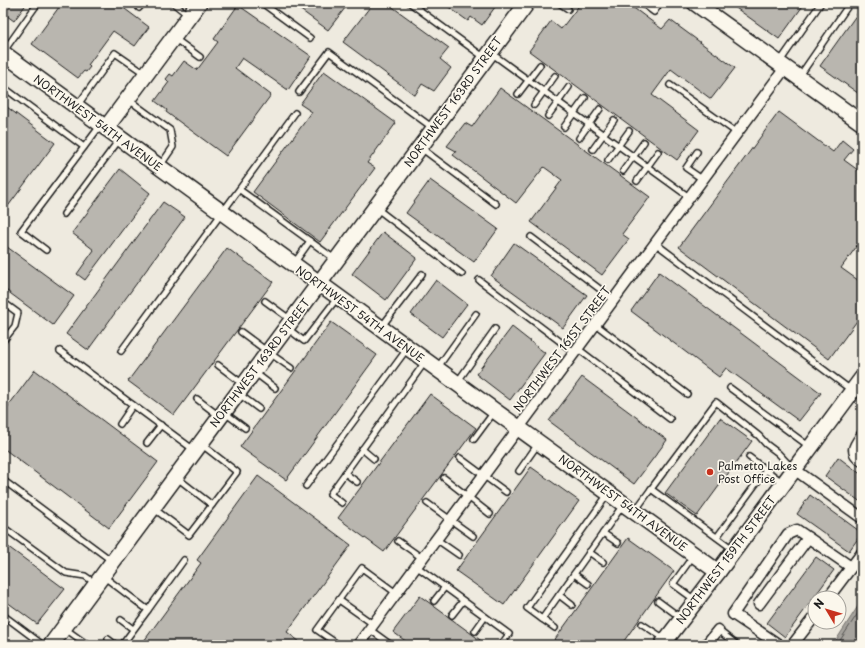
<svg xmlns="http://www.w3.org/2000/svg" width="865" height="648" viewBox="0 0 865 648" font-family="'Playpen Sans',sans-serif">
<style>
.water{fill:#a6a39d;stroke:#6f6d69}
.lines{fill:none;stroke-linecap:round;stroke-linejoin:round}
.shore{stroke:#535250;stroke-width:1}
.building{fill:#b9b6af;stroke:#1c1c1c}
.lane-casing{stroke:#1c1c1c;stroke-width:8}
.street-casing{stroke:#1c1c1c;stroke-width:13}
.secondary-casing{stroke:#1c1c1c;stroke-width:18}
.lane{stroke:#fbf7ec;stroke-width:5}
.street{stroke:#fbf7ec;stroke-width:10}
.secondary{stroke:#fbf7ec;stroke-width:15}
.poi-dot{fill:#c8321e;stroke:#fbf7ec;stroke-width:1.5}
.labels{text-anchor:middle;stroke-width:3.5;stroke-linejoin:round;paint-order:stroke}
.street-label{font-size:11px;fill:#1c1c1c;stroke:#fbf7ec}
.poi-label{font-size:11px;fill:#1c1c1c;stroke:#fbf7ec;text-anchor:start}
</style>
<rect width="100%" height="100%" fill="#eeeadf"/>
<filter id="ink" filterUnits="userSpaceOnUse"><feTurbulence type="fractalNoise" baseFrequency=".025" numOctaves="2"/><feDisplacementMap in="SourceGraphic" scale="8" xChannelSelector="R" yChannelSelector="G"/><feConvolveMatrix kernelMatrix="1 2 1 2 8 2 1 2 1" color-interpolation-filters="sRGB"/></filter>
<g filter="url(#ink)">
<polygon class="water" points="862,600 862,645 833,645"/>
<g class="lines">
<polyline class="shore" points="837,645 862,607"/>
</g>
<g class="building">
<polygon points="3,3 27,3 14,21 3,13"/>
<polygon points="62,3 117,3 149,27 135,46 113,31 88,65 90,67 86,72 84,71 78,78 32,44"/>
<polygon points="291,3 349,3 328,30"/>
<polygon points="373,3 387,3 449,48 440,59 451,68 434,91 422,84 415,95 343,42"/>
<polygon points="443,3 498,3 482,25 471,17 468,21"/>
<polygon points="581,3 627,3 662,29 670,20 735,68 711,99 671,69 652,95 699,130 677,160 529,51 551,21 561,29"/>
<polygon points="729,3 805,3 779,39"/>
<polygon points="238,5 311,56 288,90 242,58 235,68 271,95 226,156 166,112 167,110 155,101 169,82 166,79 170,74 173,76 184,61 197,70 218,42 214,39"/>
<polygon points="862,7 862,96 820,66"/>
<polygon points="324,71 396,123 367,163 375,168 320,242 253,192 312,112 300,104"/>
<polygon points="500,88 650,197 622,234 629,239 602,275 531,222 562,180 544,167 516,203 453,155 456,151 447,146 465,123 472,127"/>
<polygon points="3,104 55,143 3,213"/>
<polygon points="779,112 833,152 842,140 853,149 844,160 862,173 862,239 841,268 862,283 862,314 829,359 679,247"/>
<polygon points="120,169 150,193 85,280 77,274 94,250 72,233"/>
<polygon points="430,180 498,229 474,262 406,213"/>
<polygon points="163,202 185,217 88,350 66,334"/>
<polygon points="383,232 417,258 386,300 352,274"/>
<polygon points="514,243 587,295 563,328 491,276"/>
<polygon points="3,244 74,296 53,325 3,288"/>
<polygon points="227,248 273,282 174,415 128,381"/>
<polygon points="659,272 821,393 799,421 726,368 719,377 631,311"/>
<polygon points="436,280 467,304 442,337 411,314"/>
<polygon points="331,322 377,355 286,480 240,447"/>
<polygon points="512,327 545,353 510,400 476,374"/>
<polygon points="35,370 158,462 109,528 3,448 3,413"/>
<polygon points="582,377 667,440 634,484 549,421"/>
<polygon points="430,394 476,428 384,552 338,518"/>
<polygon points="720,418 752,441 697,516 665,493"/>
<polygon points="838,457 862,475 862,503 825,476"/>
<polygon points="531,467 579,501 504,605 456,571"/>
<polygon points="258,476 351,545 287,632 304,645 141,645 201,563 197,560"/>
<polygon points="810,495 862,533 849,551 797,514"/>
<polygon points="628,538 674,571 621,645 557,645 553,642"/>
<polygon points="3,543 65,589 37,624 3,599"/>
<polygon points="816,557 834,570 785,637 767,623"/>
<polygon points="420,596 450,618 487,645 411,645 393,632"/>
</g>
<g class="lines">
<defs>
<g id="lane">
<polyline points="173,3 188,15"/>
<polyline points="262,3 310,38"/>
<polyline points="410,3 485,58"/>
<polyline points="559,3 568,9"/>
<polyline points="642,3 654,12 660,3"/>
<polyline points="139,8 143,3"/>
<polyline points="174,38 200,57"/>
<polyline points="4,51 38,3"/>
<polyline points="491,53 689,197"/>
<polyline points="779,63 821,3"/>
<polyline points="799,77 850,3"/>
<polyline points="670,85 737,133"/>
<polyline points="6,89 84,147"/>
<polyline points="299,92 329,52 433,128"/>
<polyline points="518,94 540,65"/>
<polyline points="129,100 170,130 173,147 160,166"/>
<polyline points="534,105 555,76"/>
<polyline points="77,106 115,53 144,73"/>
<polyline points="548,116 569,87"/>
<polyline points="564,127 585,98"/>
<polyline points="579,138 600,109"/>
<polyline points="421,148 496,204"/>
<polyline points="593,149 614,120"/>
<polyline points="697,152 686,168 702,179"/>
<polyline points="608,160 629,131"/>
<polyline points="623,171 644,142"/>
<polyline points="637,181 658,152"/>
<polyline points="240,190 336,260"/>
<polyline points="376,208 462,274"/>
<polyline points="64,214 119,140"/>
<polyline points="531,237 613,299"/>
<polyline points="655,243 851,390"/>
<polyline points="46,250 21,231 100,126"/>
<polyline points="295,262 310,241"/>
<polyline points="479,280 574,352"/>
<polyline points="265,301 291,320"/>
<polyline points="3,302 18,313 15,326 3,341"/>
<polyline points="595,324 687,394"/>
<polyline points="382,326 422,274"/>
<polyline points="287,328 304,341 338,297"/>
<polyline points="241,332 268,352 291,368"/>
<polyline points="577,348 670,419"/>
<polyline points="60,351 194,450"/>
<polyline points="121,351 295,113"/>
<polyline points="218,365 243,384"/>
<polyline points="438,367 476,314"/>
<polyline points="254,372 275,388"/>
<polyline points="458,381 495,329"/>
<polyline points="730,388 810,447"/>
<polyline points="239,394 259,409"/>
<polyline points="197,399 219,416"/>
<polyline points="225,413 245,428"/>
<polyline points="120,424 133,405"/>
<polyline points="474,439 494,412"/>
<polyline points="147,443 161,425"/>
<polyline points="362,449 374,459"/>
<polyline points="749,457 782,482"/>
<polyline points="460,458 506,492"/>
<polyline points="519,471 538,444"/>
<polyline points="345,473 357,482"/>
<polyline points="176,477 212,505 237,472 201,444"/>
<polyline points="444,478 490,514"/>
<polyline points="3,480 112,561"/>
<polyline points="306,486 407,349"/>
<polyline points="651,489 716,402 759,436 766,444 778,453 793,469"/>
<polyline points="342,503 330,494 425,362"/>
<polyline points="427,503 473,536"/>
<polyline points="153,508 189,535 212,505"/>
<polyline points="635,511 651,489 734,550"/>
<polyline points="3,527 66,573 85,576 95,583"/>
<polyline points="603,533 618,543"/>
<polyline points="717,537 766,470"/>
<polyline points="436,539 459,555"/>
<polyline points="398,541 422,558"/>
<polyline points="589,552 603,562"/>
<polyline points="693,556 673,584 695,600"/>
<polyline points="416,566 509,634 501,645"/>
<polyline points="574,574 588,584"/>
<polyline points="103,576 148,610 122,645"/>
<polyline points="559,595 572,605"/>
<polyline points="339,600 373,624"/>
<polyline points="434,601 445,587"/>
<polyline points="658,601 681,618"/>
<polyline points="148,610 184,560"/>
<polyline points="3,615 43,645"/>
<polyline points="452,615 463,601"/>
<polyline points="542,619 527,608 608,494"/>
<polyline points="121,620 133,629"/>
<polyline points="642,624 665,639"/>
<polyline points="64,628 88,645"/>
<polyline points="555,628 542,619 623,505"/>
<polyline points="369,629 391,645"/>
<polyline points="718,630 737,645"/>
<polyline points="475,631 485,617"/>
<polyline points="108,639 116,645"/>
<polyline points="339,645 317,630 362,568 396,593"/>
</g>
<g id="street">
<path d="M862,435C854,446 849,452 862,461"/>
<polyline points="794,469 862,518"/>
<polyline points="828,598 862,553"/>
<polyline points="759,604 808,538"/>
<polyline points="358,645 785,68"/>
<polyline points="706,645 718,630"/>
<polyline points="779,645 733,614 788,534 797,530 851,567"/>
<polyline points="792,645 794,643 815,616"/>
</g>
<g id="secondary">
<polyline points="695,3 862,123"/>
<polyline points="3,53 495,411 718,572"/>
<polyline points="106,128 199,3"/>
<polyline points="51,645 527,3"/>
<polyline points="662,645 718,572 862,378"/>
</g>
</defs>
<use href="#lane" class="lane-casing"/>
<use href="#street" class="street-casing"/>
<use href="#secondary" class="secondary-casing"/>
<use href="#lane" class="lane"/>
<use href="#street" class="street"/>
<use href="#secondary" class="secondary"/>
</g>
</g>
<circle class="poi-dot" cx="710" cy="472" r="4"/>
<g class="labels">
<g class="street-label">
<text transform="translate(453 102) rotate(-54)" y="4">NORTHWEST 163RD STREET</text>
<text transform="translate(98 123) rotate(36)" y="4">NORTHWEST 54TH AVENUE</text>
<text transform="translate(360 314) rotate(36)" y="4">NORTHWEST 54TH AVENUE</text>
<text transform="translate(562 349) rotate(-53)" y="4">NORTHWEST 161ST STREET</text>
<text transform="translate(260 363) rotate(-53)" y="4">NORTHWEST 163RD STREET</text>
<text transform="translate(623 503) rotate(36)" y="4">NORTHWEST 54TH AVENUE</text>
<text transform="translate(726 560) rotate(-53)" y="4">NORTHWEST 159TH STREET</text>
</g>
<g class="poi-label">
<text x="718" y="470">Palmetto Lakes<tspan x="718" dy="13">Post Office</tspan></text>
</g>
</g>
<rect width="865" height="648" fill="none" stroke="#fbf7ec" stroke-width="16"/>
<rect x="8" y="8" width="849" height="632" fill="none" stroke="#1c1c1c" stroke-width="1.5" filter="url(#ink)"/>
<g transform="translate(827 610) rotate(308)"><circle r="19" fill="#fbf7ec" stroke="#a29f99"/>
<path d="M0-3L7 15L0 10L-7 15Z" fill="#c8321e"/>
<text y="-6" font-size="11" font-weight="bold" text-anchor="middle" fill="#1c1c1c">N</text>
</g>
</svg>
